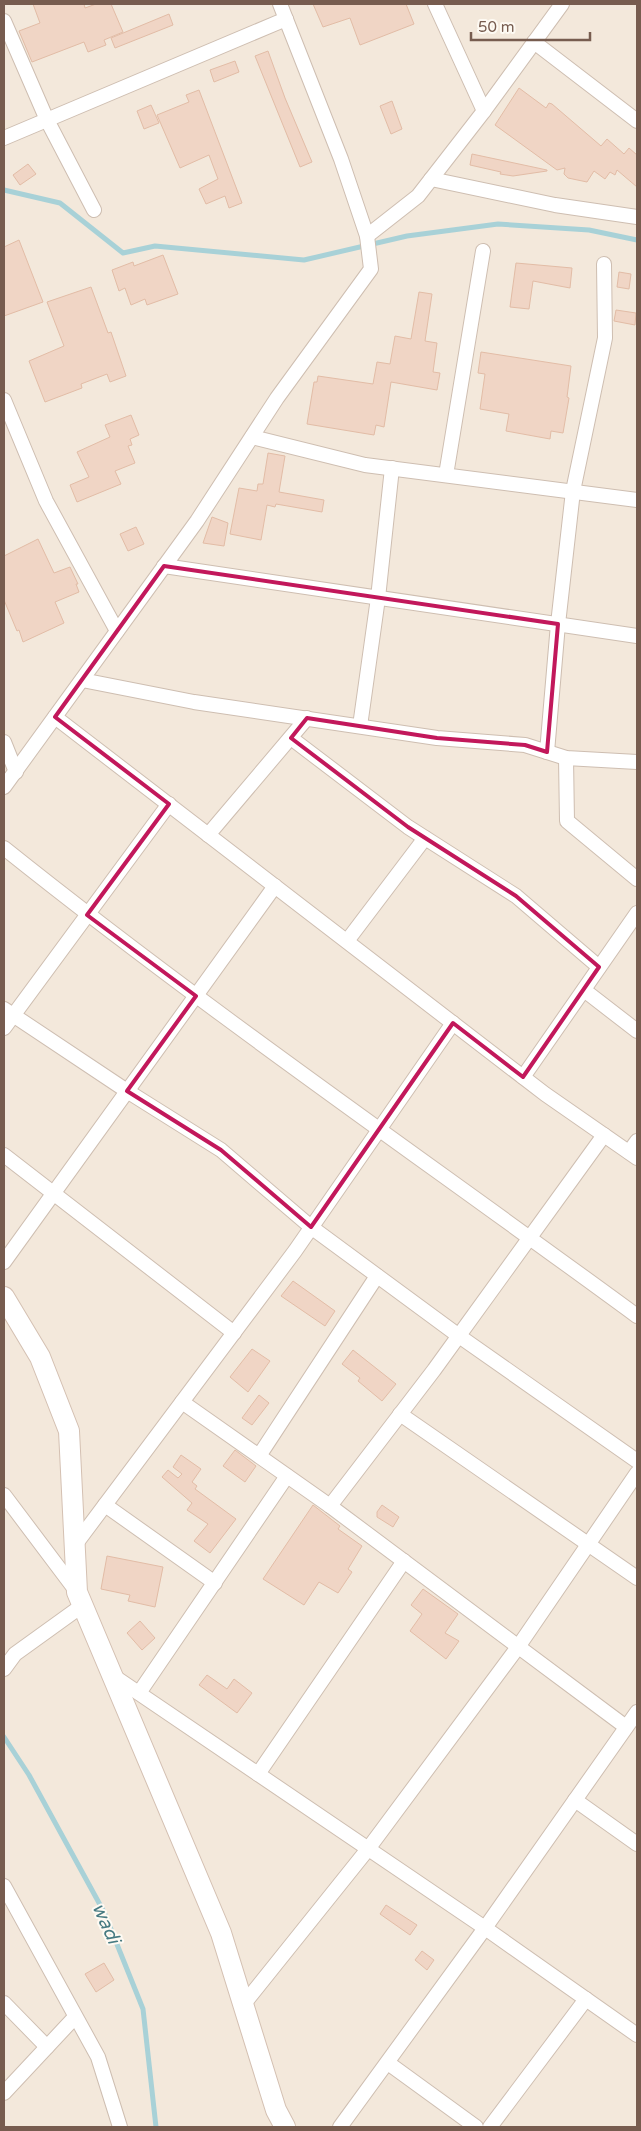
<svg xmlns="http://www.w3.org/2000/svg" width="641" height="2131" viewBox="0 0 641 2131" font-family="'Varela Round',sans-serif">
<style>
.residential{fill:#f3e8db}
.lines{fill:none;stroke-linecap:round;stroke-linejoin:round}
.stream{stroke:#a8d1d7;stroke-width:5}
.building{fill:#f0d5c5;stroke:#e2bca6}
.street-casing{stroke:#cebeb1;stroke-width:16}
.secondary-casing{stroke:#d4c0b2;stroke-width:22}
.street{stroke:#fff;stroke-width:14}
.secondary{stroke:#fff;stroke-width:20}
.marked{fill:none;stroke:#c2185b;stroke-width:4;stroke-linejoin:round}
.labels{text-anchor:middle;stroke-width:4;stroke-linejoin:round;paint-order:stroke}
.water-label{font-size:19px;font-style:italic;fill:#477a82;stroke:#fefaf3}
</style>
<rect width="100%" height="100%" fill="#fcf6ed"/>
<rect class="residential" x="4" y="4" width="633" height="2123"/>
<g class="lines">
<g class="stream">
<polyline points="4,190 60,203 123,253 155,246 304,260 407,236 498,224 589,230 637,240"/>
<polyline points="4,1737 29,1775 104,1912 143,2009 156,2127"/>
</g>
</g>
<g class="building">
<polygon points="33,4 84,4 85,8 96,4 111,4 123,32 104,40 106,45 88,52 84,42 32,62 19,31 40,23"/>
<polygon points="313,4 406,4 414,24 360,45 350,18 323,27"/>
<polygon points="169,14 173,25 115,48 111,38"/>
<polygon points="268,51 285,98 312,162 300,167 255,56"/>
<polygon points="235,61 239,72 214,82 210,70"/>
<polygon points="519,88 546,108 549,103 552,104 601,146 607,139 624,154 629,148 637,155 637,187 617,170 615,175 610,172 605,179 594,171 587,182 568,178 564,174 565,168 557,170 495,125"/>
<polygon points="199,90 242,203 229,208 225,196 206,204 199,189 218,179 209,155 180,168 157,115 189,102 186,95"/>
<polygon points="392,101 402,129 391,134 380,106"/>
<polygon points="151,105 159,123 144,129 137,111"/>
<polygon points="472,154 547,170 547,171 513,176 500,174 501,172 470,165"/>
<polygon points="28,164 36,174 20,185 13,175"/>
<polygon points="19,240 43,302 4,316 4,247"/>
<polygon points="163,255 178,294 147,305 145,299 131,305 125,288 119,291 112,270 133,262 134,266"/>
<polygon points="516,263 572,268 570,288 533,281 529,309 510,307"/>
<polygon points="619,272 631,274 629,289 617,287"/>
<polygon points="91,287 108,333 111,332 126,376 110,382 107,374 81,384 82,388 45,402 29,361 64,346 47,302"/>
<polygon points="419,292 432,294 425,341 437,343 433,372 440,373 437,390 391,382 384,427 376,425 374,435 307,424 314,382 317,382 318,376 373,384 377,362 390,364 395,336 411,339"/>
<polygon points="616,310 636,313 635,325 614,321"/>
<polygon points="481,352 571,366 567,397 569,398 563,433 551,431 550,439 506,431 509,414 480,409 485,374 478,373"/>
<polygon points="131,415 139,435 130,439 132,445 128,446 135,463 115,471 121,484 77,502 70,485 89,477 77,452 110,437 105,425"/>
<polygon points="268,453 285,456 279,492 324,500 322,512 276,504 275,507 267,505 261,540 230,534 239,488 257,491 258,484 263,484"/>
<polygon points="212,517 228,523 224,546 203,543"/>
<polygon points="136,527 144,544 128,551 120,534"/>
<polygon points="38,539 54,573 70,567 78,584 76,584 79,592 55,602 64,623 23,642 19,630 17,631 4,600 4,556"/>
<polygon points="293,1281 335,1311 325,1326 281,1296"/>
<polygon points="252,1349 270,1361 248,1392 230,1377"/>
<polygon points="353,1350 396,1384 382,1401 358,1381 360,1378 342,1364"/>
<polygon points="259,1395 269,1403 252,1425 242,1418"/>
<polygon points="235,1450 256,1466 245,1482 223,1466"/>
<polygon points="181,1455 201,1469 192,1482 197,1486 195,1489 236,1519 210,1553 194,1541 208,1524 187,1510 192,1503 162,1477 168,1470 178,1478 182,1474 173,1467"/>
<polygon points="313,1505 340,1526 338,1529 362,1546 348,1569 352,1572 338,1593 319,1582 304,1605 263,1579"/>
<polygon points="382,1505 399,1517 393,1527 377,1517 377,1512"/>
<polygon points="107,1556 163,1567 155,1607 128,1601 130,1595 101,1589"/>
<polygon points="423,1589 458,1614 445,1633 459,1641 446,1659 410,1631 422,1614 411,1605"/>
<polygon points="140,1621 155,1638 142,1650 127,1633"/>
<polygon points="207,1675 227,1689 234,1679 252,1693 237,1713 199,1685"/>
<polygon points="386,1905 417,1925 410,1935 380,1914"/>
<polygon points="422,1951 434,1960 427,1970 415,1960"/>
<polygon points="104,1963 114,1980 96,1992 85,1974"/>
</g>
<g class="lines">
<defs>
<g id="street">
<polyline points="435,4 484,111"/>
<polyline points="4,21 47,120 94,210"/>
<polyline points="534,42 637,121"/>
<polyline points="4,138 286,19"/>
<polyline points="431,179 555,205 637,217"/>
<polyline points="367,236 418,196 484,111 562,4"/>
<polyline points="4,400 46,501 117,631"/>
<polyline points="252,437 365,465 637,500"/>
<polyline points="446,475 483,251"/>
<polyline points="164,566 637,636"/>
<polyline points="82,680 194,702 437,738 525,745 566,758 637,762"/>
<polyline points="55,717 545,1094 637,1158"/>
<polyline points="360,726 378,598 392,468"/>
<polyline points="291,738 408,827 516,896 599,967"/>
<polyline points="4,742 16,772"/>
<polyline points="547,752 558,624 573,491 605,338 604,264"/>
<polyline points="566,758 567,821 637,879"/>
<polyline points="4,787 197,521 277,398 371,269 367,236 341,159 280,4"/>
<polyline points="208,835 307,718"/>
<path d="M4,848C209,1012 426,1161 637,1316"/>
<polyline points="347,941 425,838"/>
<polyline points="584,990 637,1031"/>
<polyline points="4,1009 127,1091 221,1150 311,1227 459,1336 637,1461"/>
<polyline points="4,1028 169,804"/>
<polyline points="523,1077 637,913"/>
<polyline points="629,1152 637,1141"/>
<polyline points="4,1155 234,1333"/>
<polyline points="4,1262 275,886"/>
<polyline points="182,1402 330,1506 626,1727"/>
<polyline points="400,1414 637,1578"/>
<polyline points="259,1456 377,1276"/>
<polyline points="4,1495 77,1592"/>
<polyline points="105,1505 215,1583"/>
<polyline points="330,1506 434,1370 604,1135"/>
<polyline points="75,1545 295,1251 453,1023"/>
<polyline points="4,1669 15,1654 83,1605"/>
<polyline points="112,1675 485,1928 637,2035"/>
<polyline points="139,1693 287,1476"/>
<polyline points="258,1774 404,1561"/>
<polyline points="575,1800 637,1844"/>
<polyline points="4,1886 98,2057 120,2127"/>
<polyline points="4,2003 47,2047"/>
<polyline points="243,2005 368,1849 518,1647 637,1473"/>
<polyline points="388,2063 476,2127"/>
<polyline points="4,2093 75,2017"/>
<polyline points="340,2127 485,1928 637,1712"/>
<polyline points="490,2127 586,1999"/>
</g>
<polyline id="secondary" points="4,1297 40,1357 69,1431 77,1592 221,1933 276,2110 285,2127"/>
</defs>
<use href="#street" class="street-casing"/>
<use href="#secondary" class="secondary-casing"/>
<use href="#street" class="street"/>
<use href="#secondary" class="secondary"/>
</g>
<path class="marked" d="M164,566L558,624L547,752L525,745L437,738L307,718L291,738L408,827L516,896L599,967L523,1077L453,1023L311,1227L221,1150L127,1091L196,996L87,915L169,804L55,717Z"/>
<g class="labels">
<g class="water-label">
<text transform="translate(107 1923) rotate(66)" y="7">wadi</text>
</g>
</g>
<rect width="641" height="2131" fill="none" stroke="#775c4f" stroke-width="10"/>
<path d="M471 32v8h119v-8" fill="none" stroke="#775c4f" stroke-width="2.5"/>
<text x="478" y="32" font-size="15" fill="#775c4f" stroke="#fefaf3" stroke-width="4" paint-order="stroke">50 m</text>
</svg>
